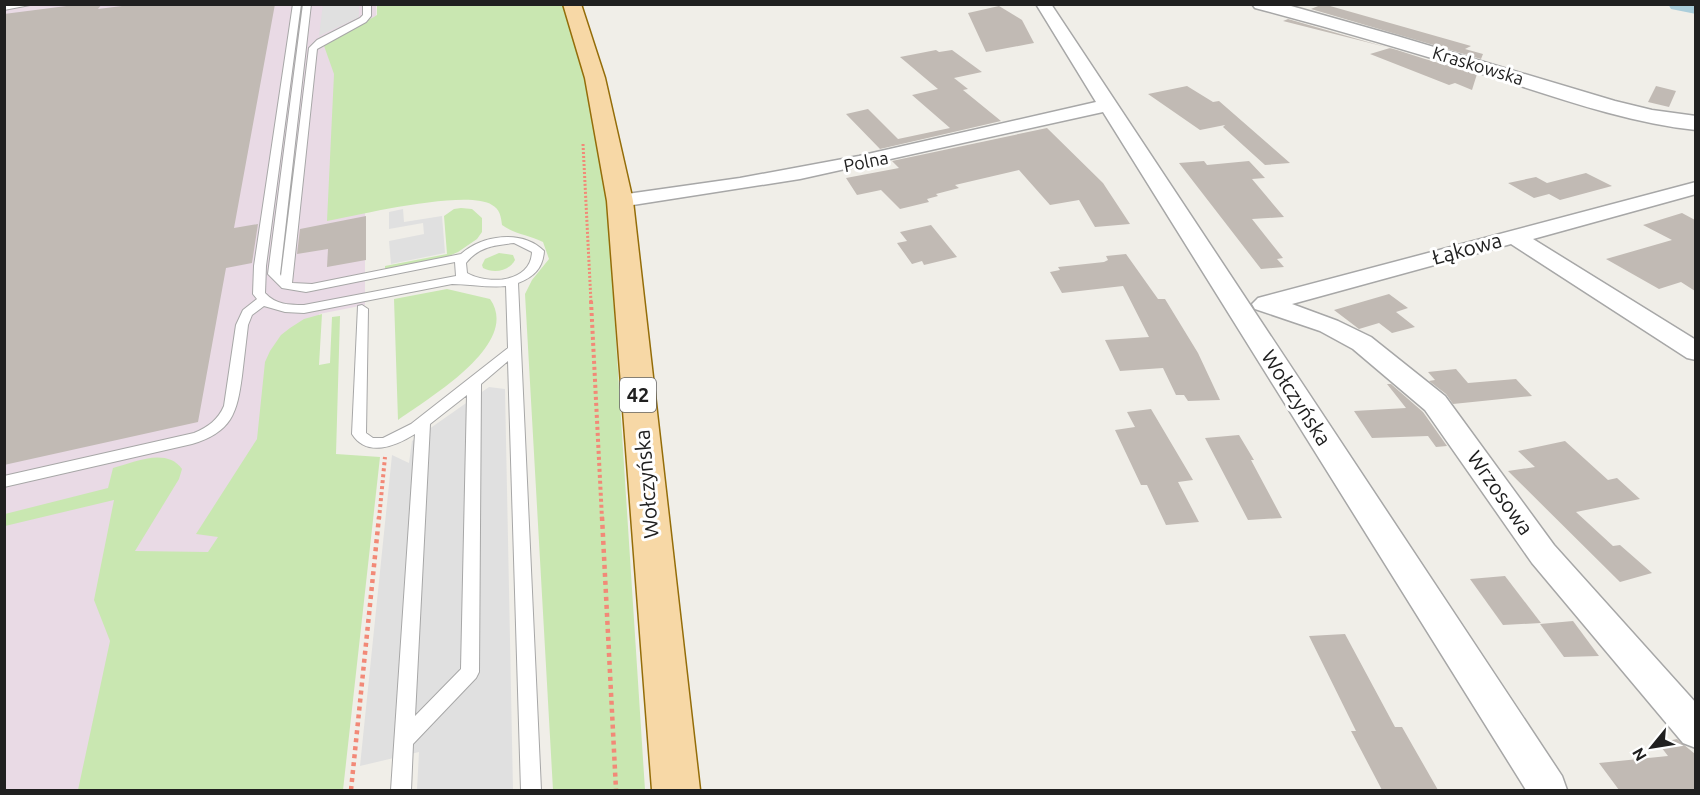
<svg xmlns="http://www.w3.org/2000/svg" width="1700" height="795" viewBox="0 0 1700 795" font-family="Ubuntu,sans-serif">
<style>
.industrial{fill:#e9dae5}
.grass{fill:#c9e7b1}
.parking{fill:#e0e0e0}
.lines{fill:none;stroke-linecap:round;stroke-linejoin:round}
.river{fill:#abcedb;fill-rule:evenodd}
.building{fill:#c1bab4}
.service-casing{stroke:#a7a7a7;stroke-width:2}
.minor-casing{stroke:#a7a7a7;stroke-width:3}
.tertiary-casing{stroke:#a7a7a7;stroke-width:3}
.primary-casing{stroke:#946d09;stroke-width:3}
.path-far2{stroke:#f28977;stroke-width:3;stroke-dasharray:2 2;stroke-linecap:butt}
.path-far1{stroke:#f28977;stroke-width:4;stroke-dasharray:3 3;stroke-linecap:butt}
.path{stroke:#f28977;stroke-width:4.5;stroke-dasharray:4 4;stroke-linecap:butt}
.service{fill:#fff;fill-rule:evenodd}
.minor{fill:#fff;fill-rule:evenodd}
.tertiary{fill:#fff;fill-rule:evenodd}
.primary{fill:#f7d8a6;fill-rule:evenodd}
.labels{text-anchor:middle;stroke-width:6;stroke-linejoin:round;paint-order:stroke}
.far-street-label{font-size:18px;fill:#202020;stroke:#fff}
.shield{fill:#fff;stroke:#636363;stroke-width:1.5}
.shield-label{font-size:20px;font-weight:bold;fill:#202020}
.street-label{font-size:21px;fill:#202020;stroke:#fff}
</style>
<rect width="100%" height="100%" fill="#f0eee8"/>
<polygon class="industrial" points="5,5 376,5 381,169 365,208 365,305 319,314 315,381 122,790 5,790"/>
<g class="grass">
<path d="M377,5H563L576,37L603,140L645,790H553L525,294L532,280L549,259L543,242C529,235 514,234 502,225C501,217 500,209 492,205C467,189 360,215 327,221L334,74L323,43L374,17L377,15Z"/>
<polygon points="461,208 472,209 482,218 482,232 477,239 458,252 442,259 385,269 385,266 447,254 444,216 454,209"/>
<path d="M499,253L513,255L515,260C509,271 494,274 483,268L482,265L485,259Z"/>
<path d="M447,289L490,299C522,344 428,398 398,420L394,299Z"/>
<path d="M322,314L319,365L330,363L332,317L340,316L336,454L380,457L343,790H78L110,641L94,600L114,500L5,526V514L108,488L113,468C134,462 167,447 182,469L179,479L135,551L208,552L218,537L196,534L257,439L265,362L270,351L281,335L290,328L304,319Z"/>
</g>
<g class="parking">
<polygon points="323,4 359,5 359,17 319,36"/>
<polygon points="403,209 404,222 442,216 445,253 391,264 389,241 424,234 423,223 389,229 389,212"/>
<polygon points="489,387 505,389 513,790 417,790 419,752 360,766 392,455 409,463 412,441"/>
</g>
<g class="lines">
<polygon class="river" points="1668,4 1696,4 1696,14 1671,9"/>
</g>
<g class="building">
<polygon points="82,4 102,4 98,9 138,4 275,4 234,228 258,224 252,263 226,268 198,422 4,465 4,14"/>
<polygon points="1323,4 1471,46 1465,49 1483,54 1481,59 1311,9"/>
<polygon points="999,6 1022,20 1034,43 986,52 968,13"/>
<polygon points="1288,19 1368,42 1397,50 1425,59 1477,74 1472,90 1455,83 1449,85 1370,54 1390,48 1283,21"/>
<polygon points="936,50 939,52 952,50 982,72 954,78 968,89 963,90 1001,121 880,149 846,114 868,109 898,139 950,128 912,95 938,89 900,57"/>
<polygon points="1187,86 1213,102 1219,101 1290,163 1265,165 1223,127 1225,125 1200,130 1148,94"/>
<polygon points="1656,86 1676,91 1669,107 1648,102"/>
<polygon points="1047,128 1103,183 1130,224 1095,227 1079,200 1050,205 1019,170 955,185 959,188 936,194 938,196 927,199 929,202 900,209 881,190 857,195 846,178 899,168 892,161"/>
<polygon points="1204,161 1207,165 1249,161 1265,178 1252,179 1284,217 1252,219 1283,258 1277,259 1284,267 1261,269 1179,163"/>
<polygon points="1586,173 1612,186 1560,200 1549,194 1534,198 1508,183 1536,177 1547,183"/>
<polygon points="1682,213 1695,220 1695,291 1681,282 1659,289 1606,259 1672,240 1643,225"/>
<polygon points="366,216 366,260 327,267 328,249 297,254 300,229"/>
<polygon points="931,225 957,257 924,265 922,261 912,264 897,243 907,241 900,232"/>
<polygon points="1126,254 1158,299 1165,299 1198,353 1220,400 1188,401 1184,395 1176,395 1163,368 1120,371 1105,340 1149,337 1123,286 1062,293 1050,272 1060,270 1058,267 1104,262 1108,260 1106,256"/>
<polygon points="1389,294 1408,308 1396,312 1415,327 1392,333 1379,323 1359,329 1334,310"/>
<polygon points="1456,369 1468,383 1516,379 1532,396 1453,404 1446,394 1429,381 1435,380 1428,372"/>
<polygon points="1387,384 1391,384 1423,412 1447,446 1436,447 1428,436 1372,438 1354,411 1406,408"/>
<polygon points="1151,409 1193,480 1178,482 1199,522 1166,525 1147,485 1141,485 1115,430 1135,427 1127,412"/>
<polygon points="1239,435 1254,460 1251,460 1282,518 1248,520 1205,438"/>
<polygon points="1565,441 1608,480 1617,478 1640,499 1576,512 1613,546 1620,545 1652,573 1620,582 1508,471 1535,467 1518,451"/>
<polygon points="1505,576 1541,623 1503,625 1470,579"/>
<polygon points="1573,621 1599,656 1564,657 1540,624"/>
<polygon points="1345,634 1395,727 1402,727 1438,790 1382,790 1351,731 1356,731 1309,636"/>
<polygon points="1677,739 1695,754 1695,790 1619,790 1599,763 1668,756 1658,743"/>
</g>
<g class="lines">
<defs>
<g id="service">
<polygon points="13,4 35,4 4,10 4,6"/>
<path d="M293,4H301L266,266L265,293C276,305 289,305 304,305L456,276L455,262L306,292L282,288L268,274L303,4H311L280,274L281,276L309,48L317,40L360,18L363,15V4H371V16L366,22L317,49L292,283L312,284L461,254C482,235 522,229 544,251C543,268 534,277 518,283L541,790H521L508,361L481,384L479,672L476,678L413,744L411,790H391L415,434C396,446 367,458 352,434L358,306L362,305L368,309L366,433L373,438H383L411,424L508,348L506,286C488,288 470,284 452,284L304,313L285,312L264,306L252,315L248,325C246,342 244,359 242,376C237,413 232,432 192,444L4,487V476L194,433C208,427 218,420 224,406L236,325L243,310L257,299L253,294L254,266ZM514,243L532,252C531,283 488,285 467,273L466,263C478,247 495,245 514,243ZM467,395L461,669L415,716L430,424Z"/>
</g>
<g id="minor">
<polygon points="1036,4 1051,4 1562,776 1567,790 1526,790 1103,112 800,179 620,207 613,205 610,201 613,197 620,195 740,178 859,156 1096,102"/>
<polygon points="1696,182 1696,194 1533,239 1696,340 1696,360 1687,358 1511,244 1292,304 1338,321 1371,337 1445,396 1554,545 1696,703 1696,748 1683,743 1532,563 1425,410 1353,349 1320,331 1255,309 1252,304 1258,298"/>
</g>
<path id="tertiary" d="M1252,4H1284L1397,36L1615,101L1652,110L1696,116V130C1623,122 1553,96 1483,74C1407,50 1331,28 1255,8Z"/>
<polygon id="primary" points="563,4 581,4 605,78 633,201 700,790 652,790 607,201 585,78"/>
</defs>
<use href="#service" class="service-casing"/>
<use href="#minor" class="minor-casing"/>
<use href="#tertiary" class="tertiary-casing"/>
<use href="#primary" class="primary-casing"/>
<polyline class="path-far2" points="583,144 591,302"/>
<g class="path-far1">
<polyline points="591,301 602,519"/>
<polyline points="379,519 385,457"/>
</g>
<g class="path">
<polyline points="602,517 616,790"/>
<polyline points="351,790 379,517"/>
</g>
<use href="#service" class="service"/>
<use href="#minor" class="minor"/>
<use href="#tertiary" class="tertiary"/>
<use href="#primary" class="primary"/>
</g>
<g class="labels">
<g class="far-street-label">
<text transform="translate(1478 66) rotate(17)" y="6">Kraskowska</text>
<text transform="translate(866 162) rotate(-11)" y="6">Polna</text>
</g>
<rect class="shield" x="620" y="378" width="36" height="34" rx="4.5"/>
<g class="shield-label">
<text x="638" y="402">42</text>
</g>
<g class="street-label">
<text transform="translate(1467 249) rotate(-15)" y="7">Łąkowa</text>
<text transform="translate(1296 398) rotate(57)" y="7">Wołczyńska</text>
<text transform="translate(647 484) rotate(-95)" y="7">Wołczyńska</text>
<text transform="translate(1500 493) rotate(55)" y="7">Wrzosowa</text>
</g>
</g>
<rect width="1700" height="795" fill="none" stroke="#202020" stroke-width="12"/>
<g transform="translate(1652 747) rotate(240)" stroke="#ffffff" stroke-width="4.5" paint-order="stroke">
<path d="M0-4.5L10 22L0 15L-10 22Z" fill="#202020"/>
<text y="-9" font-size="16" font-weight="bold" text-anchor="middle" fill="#202020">N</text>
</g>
</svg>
